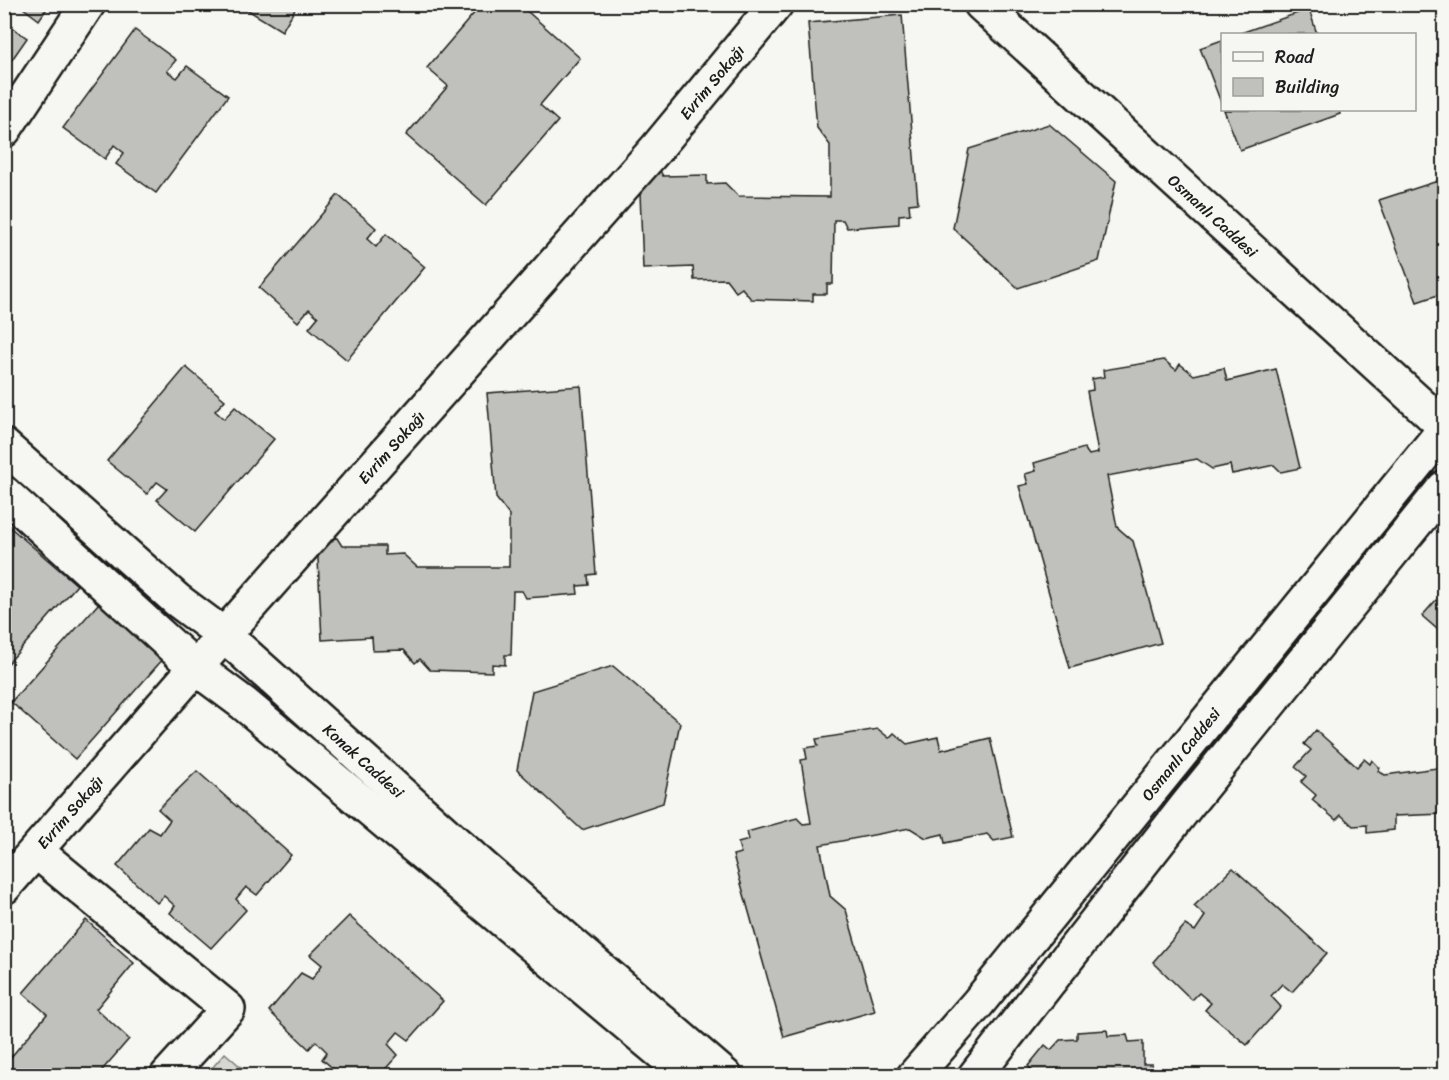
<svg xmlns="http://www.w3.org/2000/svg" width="1449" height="1080" viewBox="0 0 1449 1080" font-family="Sriracha,sans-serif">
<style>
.green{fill:#d6d6d2;stroke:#797977;stroke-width:1.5}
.building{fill:#c0c0bd;stroke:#1c1c1c;stroke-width:1.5}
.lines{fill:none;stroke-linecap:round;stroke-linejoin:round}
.minor-casing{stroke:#1c1c1c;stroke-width:38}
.major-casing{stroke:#1c1c1c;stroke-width:38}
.minor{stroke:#f6f6f2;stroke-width:33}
.major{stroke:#f6f6f2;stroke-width:33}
.labels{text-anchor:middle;stroke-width:6;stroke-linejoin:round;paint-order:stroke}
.street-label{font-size:16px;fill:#1c1c1c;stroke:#f6f6f2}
</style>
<rect width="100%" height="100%" fill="#f6f6f2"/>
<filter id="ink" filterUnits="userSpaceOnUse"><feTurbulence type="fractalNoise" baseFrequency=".0167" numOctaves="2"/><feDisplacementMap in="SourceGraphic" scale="12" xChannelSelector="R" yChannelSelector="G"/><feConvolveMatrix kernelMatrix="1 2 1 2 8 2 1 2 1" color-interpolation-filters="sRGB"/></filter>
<g filter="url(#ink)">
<polygon class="green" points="225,1053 250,1075 206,1075"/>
<g class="building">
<polygon points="18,4 50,4 39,20"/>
<polygon points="238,4 298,4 282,31"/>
<polygon points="482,4 519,4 580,58 540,105 558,121 486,205 406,135 448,86 427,68"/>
<polygon points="1309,9 1317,34 1238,34"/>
<polygon points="902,15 918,203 909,204 910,214 899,215 899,224 847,228 843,220 834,220 833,284 827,284 827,294 813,294 813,301 751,299 742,288 736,292 726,279 694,280 693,267 643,269 639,168 658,167 663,176 707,175 707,184 725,183 738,196 830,197 830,145 817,128 808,23"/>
<polygon points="4,22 27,38 4,71"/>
<polygon points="135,30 176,60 167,71 177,78 187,66 228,96 156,193 116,164 124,153 114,145 105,159 63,128"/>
<polygon points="1222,40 1222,105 1200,48"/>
<polygon points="1224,110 1339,110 1340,114 1240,150"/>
<polygon points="1049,124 1116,181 1099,261 1018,288 953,228 969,149"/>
<polygon points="1444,179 1444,293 1417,302 1379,200"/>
<polygon points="338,195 376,228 367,239 376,247 386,234 425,267 347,360 309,328 318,317 309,309 298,322 259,288"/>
<polygon points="1164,360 1176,370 1180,364 1194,375 1224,368 1227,381 1276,369 1300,468 1281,472 1274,465 1232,474 1230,465 1212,469 1197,459 1107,476 1117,527 1133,541 1161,643 1070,668 1019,486 1028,484 1025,474 1036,471 1034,463 1084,448 1089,455 1098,453 1087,391 1093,390 1092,379 1104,377 1103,370"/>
<polygon points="186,367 225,400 215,411 224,419 235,407 274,439 195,532 157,500 167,489 157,482 147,494 107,461"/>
<polygon points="581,386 596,574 588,575 589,585 577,586 578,594 526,598 522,591 513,591 511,655 505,655 505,665 492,664 492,672 430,670 420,659 415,663 404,650 373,651 372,637 322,640 317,539 337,538 342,546 385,546 385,555 403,554 417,567 509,567 509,515 496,498 487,393"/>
<polygon points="4,522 77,585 4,668"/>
<polygon points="1436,600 1441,605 1444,602 1444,635 1422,616"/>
<polygon points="99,603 163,659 75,759 11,702"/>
<polygon points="613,666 680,723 663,803 582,830 517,770 532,691"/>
<polygon points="878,729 889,738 894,733 907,744 938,737 941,750 990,738 1013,837 994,841 987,834 945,843 943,834 926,838 910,828 820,845 830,896 846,910 875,1011 784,1037 733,855 741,853 738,843 749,840 747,832 797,818 803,824 811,823 801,760 807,759 805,748 818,746 816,739"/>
<polygon points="1316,730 1357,767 1364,759 1370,764 1372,760 1380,768 1378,771 1385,775 1444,767 1444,814 1394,816 1394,830 1367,833 1367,825 1353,826 1341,815 1336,820 1312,800 1316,795 1301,782 1306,776 1295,767 1311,750 1304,744"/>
<polygon points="197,771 291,855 257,895 246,887 236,899 246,910 211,948 170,913 175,906 164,896 157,903 117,866 149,828 160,834 170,820 158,809"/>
<polygon points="1233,868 1327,953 1292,992 1282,984 1271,996 1281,1007 1247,1045 1205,1010 1211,1003 1199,993 1192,1000 1153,962 1185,925 1195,931 1205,916 1194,906"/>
<polygon points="349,916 443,1001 409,1040 398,1032 388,1044 398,1055 379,1076 342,1076 322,1059 327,1052 316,1041 309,1049 269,1011 301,973 312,979 322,965 310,955"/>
<polygon points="86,920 134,963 96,1009 129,1039 97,1076 20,1076 6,1063 47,1014 23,993"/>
<polygon points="1107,1030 1108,1036 1127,1035 1129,1042 1143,1041 1143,1064 1152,1064 1153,1076 1038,1076 1028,1066 1045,1045 1051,1050 1060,1040 1077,1039 1077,1032"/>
</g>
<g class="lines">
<defs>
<g id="minor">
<path id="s1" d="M981,4L1444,426"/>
<polyline points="4,130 88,4"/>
<path id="s2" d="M4,446L177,600L224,635L485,869L725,1076"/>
<polyline points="4,493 196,668 243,703 689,1076"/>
<polyline points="36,851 228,1009 167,1076"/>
<path id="s3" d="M4,887L224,635L656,149L776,4"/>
</g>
<g id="major">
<path id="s4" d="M914,1076L978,1003L1444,430"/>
<polyline points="975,1076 1188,804 1444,488"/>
</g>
</defs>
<use href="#minor" class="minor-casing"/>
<use href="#major" class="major-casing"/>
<use href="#minor" class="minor"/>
<use href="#major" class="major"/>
</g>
</g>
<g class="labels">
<g class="street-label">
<text dy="6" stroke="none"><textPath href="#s3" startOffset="1072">Evrim Sokağı</textPath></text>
<text dy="6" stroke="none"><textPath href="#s1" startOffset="314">Osmanlı Caddesi</textPath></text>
<text dy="6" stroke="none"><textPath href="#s3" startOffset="586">Evrim Sokağı</textPath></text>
<text dy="6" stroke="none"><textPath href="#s4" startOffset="418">Osmanlı Caddesi</textPath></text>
<text dy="6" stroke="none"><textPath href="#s2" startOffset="478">Konak Caddesi</textPath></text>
<text dy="6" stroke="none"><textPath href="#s3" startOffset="100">Evrim Sokağı</textPath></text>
</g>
</g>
<rect width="1449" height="1080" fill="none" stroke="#f6f6f2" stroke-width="24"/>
<rect x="12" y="12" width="1425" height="1056" fill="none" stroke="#1c1c1c" stroke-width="2" filter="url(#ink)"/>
<rect x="1221" y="33" width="195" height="78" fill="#f6f6f2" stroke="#9f9f9c" stroke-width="1.5"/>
<rect x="1233" y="52" width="30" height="9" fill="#f6f6f2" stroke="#9f9f9c" stroke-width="1.5"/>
<text x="1275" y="63" font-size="18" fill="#1c1c1c">Road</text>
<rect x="1233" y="78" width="30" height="18" fill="#c0c0bd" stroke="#9f9f9c" stroke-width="1.5"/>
<text x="1275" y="93" font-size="18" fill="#1c1c1c">Building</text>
</svg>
